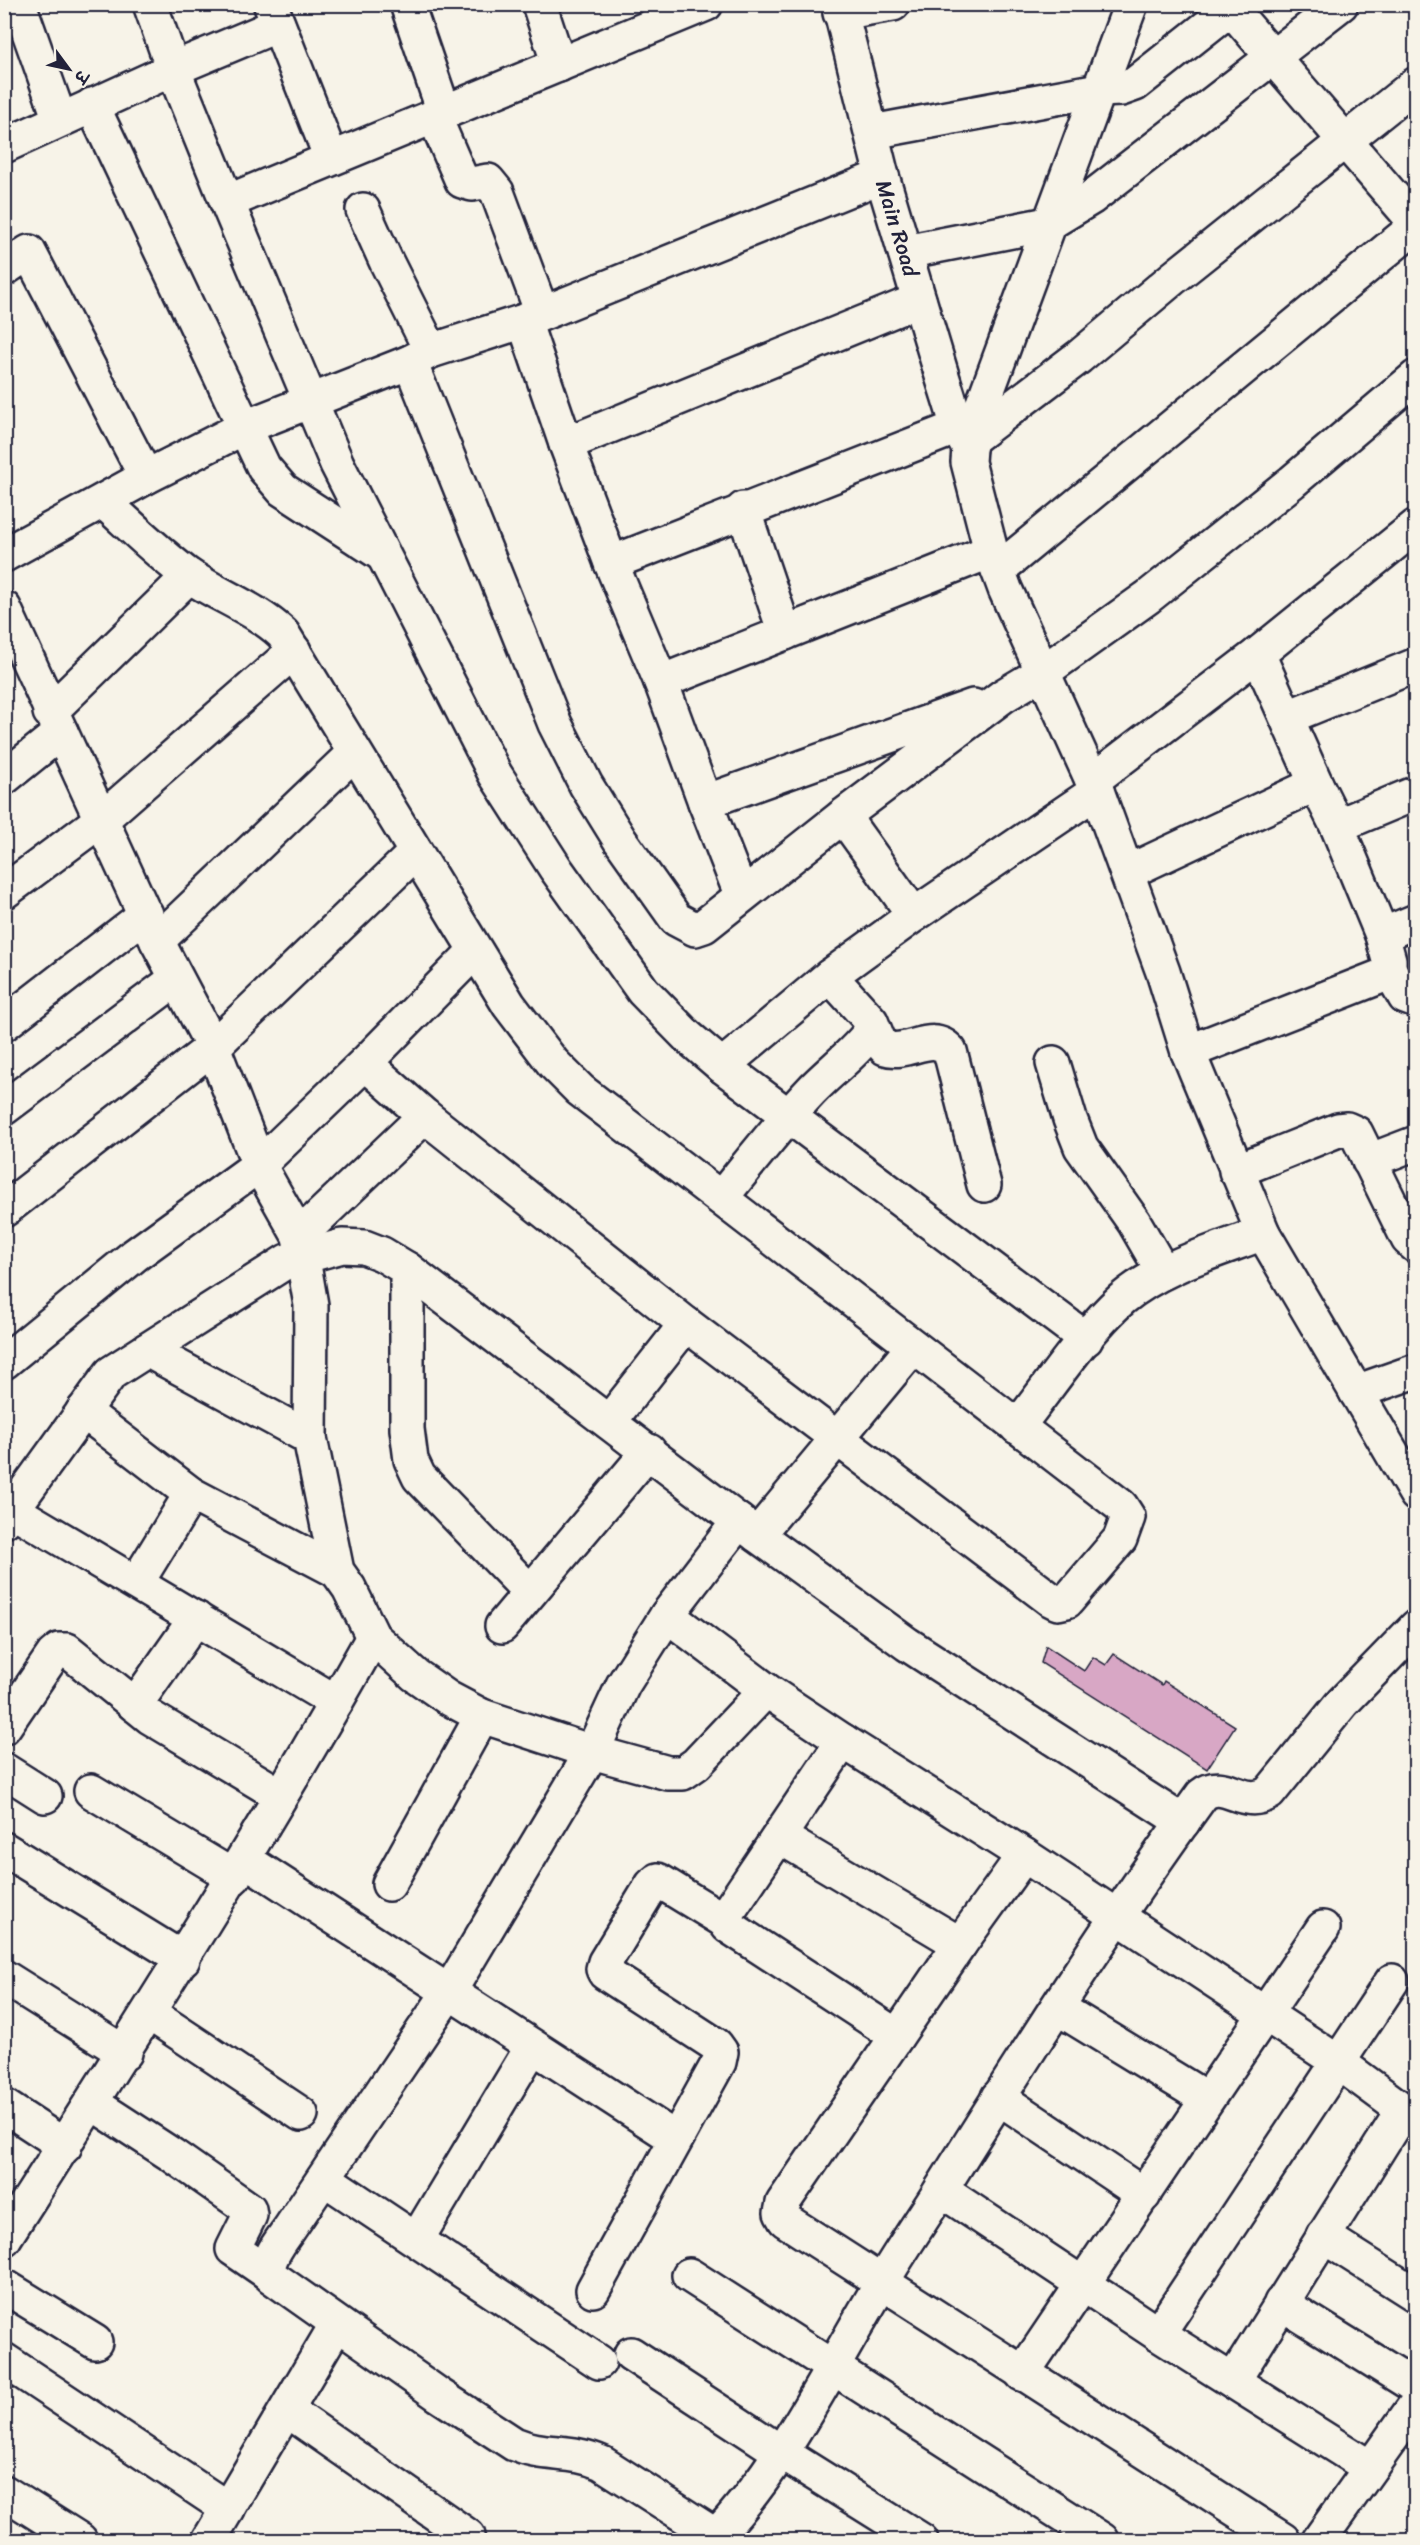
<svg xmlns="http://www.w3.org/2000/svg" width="1420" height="2545" viewBox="0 0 1420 2545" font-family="Sriracha,'Playpen Sans Deva',sans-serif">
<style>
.building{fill:#d8a7c5;stroke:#22223b;stroke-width:1.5}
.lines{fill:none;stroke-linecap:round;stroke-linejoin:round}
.minor-casing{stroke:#22223b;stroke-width:38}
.minor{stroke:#f7f3e8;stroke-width:33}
.labels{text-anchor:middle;stroke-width:4.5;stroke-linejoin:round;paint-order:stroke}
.street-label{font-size:22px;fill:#22223b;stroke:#f7f3e8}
</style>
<rect width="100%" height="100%" fill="#f7f3e8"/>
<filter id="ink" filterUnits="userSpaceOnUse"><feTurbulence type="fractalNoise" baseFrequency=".0167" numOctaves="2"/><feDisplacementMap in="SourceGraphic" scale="12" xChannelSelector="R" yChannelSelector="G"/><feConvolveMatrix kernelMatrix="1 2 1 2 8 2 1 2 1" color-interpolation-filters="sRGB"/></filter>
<g filter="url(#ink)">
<polygon class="building" points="1046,1646 1084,1671 1093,1657 1106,1665 1114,1654 1162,1685 1164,1681 1235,1726 1207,1769 1041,1663"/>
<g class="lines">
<defs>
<g id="minor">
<polyline points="19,4 60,120"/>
<polyline points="150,4 173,69 227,202 337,464 495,774 556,869 643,991 687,1036 722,1066 1086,1339"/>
<polyline points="407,4 444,112"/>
<polyline points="539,4 559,65"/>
<polyline points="839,4 882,176 943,379 958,427 969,448"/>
<polyline points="1131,4 976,422 969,448 968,462 991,551 1005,589 1097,791 1163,972 1188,1052 1263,1233 1416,1494"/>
<polyline points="1227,4 1416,223"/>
<polyline points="271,6 331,158"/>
<polyline points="840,13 893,4"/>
<polyline points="92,105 264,468 283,490 380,553"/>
<polyline points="434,116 462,181 472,184 488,181 497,192 542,313"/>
<polyline points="872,132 1099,90 1121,89 1135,84 1236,4"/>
<polyline points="4,146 173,69 278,25"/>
<polyline points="227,202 706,4"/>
<polyline points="363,210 386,261 431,351"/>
<polyline points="905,252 1048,224 1091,198 1341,4"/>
<polyline points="4,269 29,252 146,477"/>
<polyline points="524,321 566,444 611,563 661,682 705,802 973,706"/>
<polyline points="410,362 555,724 586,785 620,840 676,919 695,929 704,926 843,816 1003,696 1043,672 1148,597 1292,482 1416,377"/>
<polyline points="971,439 1079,357 1172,279 1416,84"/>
<polyline points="566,444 919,300"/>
<path d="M103,501C131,526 158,553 188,575C219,596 255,608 283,634L509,1005L553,1063L580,1090L1121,1506L1128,1517L1120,1539L1067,1601L1058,1603L1050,1599L686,1324L425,1116L365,1063"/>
<polyline points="743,509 785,633"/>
<polyline points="4,555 146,477 245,427 410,362 431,351 524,321 882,176"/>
<polyline points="611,563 958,427"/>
<polyline points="998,570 1416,226"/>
<polyline points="4,608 157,941 213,1047 259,1165 299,1236 311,1305 310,1438 337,1571 349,1588 373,1637 415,1675 448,1698 482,1716 592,1752 668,1773 683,1773 696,1764 766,1690"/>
<polyline points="661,682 991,551"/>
<polyline points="50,712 189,576"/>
<polyline points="1288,717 1416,665"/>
<polyline points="4,778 61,732"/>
<polyline points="1092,781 1258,654 1416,526"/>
<polyline points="705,802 741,894"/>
<polyline points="843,816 914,915"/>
<polyline points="1337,826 1416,793"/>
<polyline points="1128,872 1316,784"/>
<polyline points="4,892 102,819 294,651"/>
<polyline points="1382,935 1416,921"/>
<polyline points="157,941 354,753"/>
<polyline points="1389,969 1405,997 1416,1001"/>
<path d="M830,976L871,1021L879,1041L885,1048C908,1056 932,1030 950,1051L984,1185"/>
<polyline points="4,1024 146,914"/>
<polyline points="1188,1052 1382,976 1389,969 1389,960 1382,935 1337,826 1316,784 1258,654"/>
<polyline points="1053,1063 1070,1119 1081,1147 1134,1222 1163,1272"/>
<polyline points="722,1066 830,976 914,915 1097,791"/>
<polyline points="4,1108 176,979"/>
<polyline points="1369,1161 1416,1143"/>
<polyline points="1236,1171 1338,1130 1347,1129 1356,1133 1408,1239 1416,1246"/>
<path d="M721,1198C750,1162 779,1125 811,1091C829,1072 860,1049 873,1028"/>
<polyline points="4,1210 213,1047 415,853"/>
<polyline points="299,1236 425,1116"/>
<polyline points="407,1269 407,1429 411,1460 419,1477 530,1592"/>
<polyline points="147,1350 310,1438"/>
<polyline points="4,1362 135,1255 259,1165 365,1063 475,951"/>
<polyline points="1356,1392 1416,1371"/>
<polyline points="83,1411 191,1494 337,1571"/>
<polyline points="609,1422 686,1324"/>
<path d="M1017,1427C1048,1388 1085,1332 1122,1299C1161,1266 1216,1251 1263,1233"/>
<polyline points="4,1505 336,1702"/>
<polyline points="4,1521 111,1373 287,1261 342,1246 364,1247 382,1254 407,1269 757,1535 907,1644 1183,1822"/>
<polyline points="739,1521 667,1615 766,1690 843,1741 1024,1855 1338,2062 1403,2110 1416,2123"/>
<polyline points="757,1535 913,1347"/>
<polyline points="137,1582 191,1494"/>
<path d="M667,1615L623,1685L592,1752L449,1992L292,2225C283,2239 267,2256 268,2273L272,2277L439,2395L514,2444C545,2457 571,2449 602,2463L716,2536"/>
<polyline points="502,1626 649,1451"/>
<polyline points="135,1705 196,1618"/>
<polyline points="4,1727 53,1655 59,1650 67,1650 150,1717 280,1795"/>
<polyline points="843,1741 726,1915 725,1921 728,1926 897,2036"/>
<polyline points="4,1770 45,1796"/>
<polyline points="91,1791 234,1877"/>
<polyline points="780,1837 960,1944"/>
<polyline points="4,1849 183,1959"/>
<polyline points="1024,1855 960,1944 783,2203 781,2213 785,2220 1283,2540"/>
<polyline points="244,1859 676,2139"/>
<polyline points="389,1884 482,1716"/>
<polyline points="4,1977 125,2053"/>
<polyline points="1058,2008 1207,2099"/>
<polyline points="149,2013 301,2114"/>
<polyline points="998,2097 1144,2195"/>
<polyline points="92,2103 172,2155 249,2209 250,2215 233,2249 268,2273"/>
<polyline points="4,2106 65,2146"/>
<polyline points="325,2179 599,2362"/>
<polyline points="941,2190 1158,2334 1369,2467"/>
<polyline points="1323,2236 1416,2295"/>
<path d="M4,2239C131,2040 258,1842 373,1637"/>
<polyline points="417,2239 532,2047"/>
<polyline points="689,2275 1102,2540"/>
<polyline points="4,2286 95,2342"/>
<polyline points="593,2290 719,2062 721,2052 716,2045 605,1973 603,1969 605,1962 652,1885 658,1880 725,1921"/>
<polyline points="1281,2303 1416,2387"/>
<polyline points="1158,2334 1392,1981"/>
<polyline points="631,2354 782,2453 921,2540"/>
<polyline points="4,2360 228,2509"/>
<polyline points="1022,2374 1323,1928"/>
<polyline points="1233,2381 1403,2110"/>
<polyline points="287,2410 468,2536"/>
<polyline points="4,2492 80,2540"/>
<polyline points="209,2540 337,2324"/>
<path d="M712,2540C785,2464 827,2373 881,2284C900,2251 922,2220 942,2188C1025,2055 1110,1922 1202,1795C1225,1777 1242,1809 1269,1793L1342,1703L1416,1627"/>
<polyline points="1319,2540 1416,2404"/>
</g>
</defs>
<use href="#minor" class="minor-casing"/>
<use href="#minor" class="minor"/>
</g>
</g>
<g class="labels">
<g class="street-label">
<text transform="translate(898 228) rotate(73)" y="8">Main Road</text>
</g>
</g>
<rect width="1420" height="2545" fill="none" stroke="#f7f3e8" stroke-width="24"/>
<rect x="12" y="12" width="1396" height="2521" fill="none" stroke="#22223b" stroke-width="2" filter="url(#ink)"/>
<g transform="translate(69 69) rotate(123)" stroke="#f7f3e8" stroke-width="4.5" paint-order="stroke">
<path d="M0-4.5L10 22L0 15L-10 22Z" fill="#22223b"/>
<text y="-9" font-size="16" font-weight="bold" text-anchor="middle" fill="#22223b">उ</text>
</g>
</svg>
